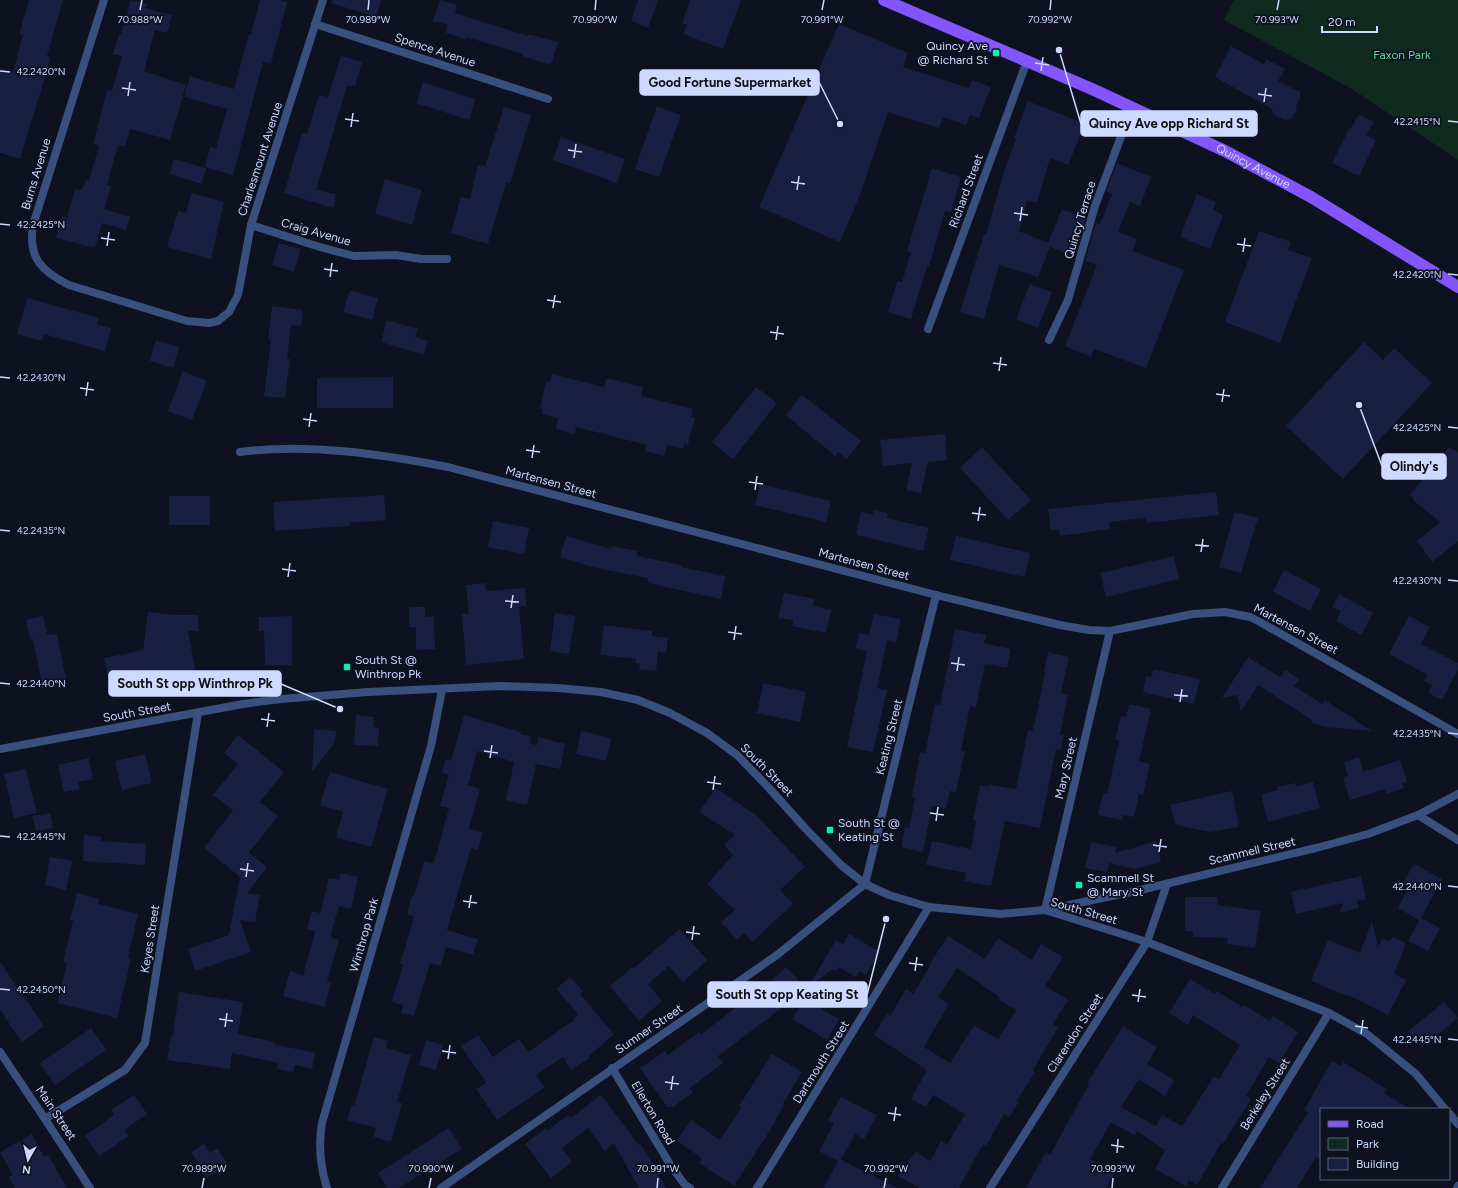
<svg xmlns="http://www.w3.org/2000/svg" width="1458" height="1188" viewBox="0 0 1458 1188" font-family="Figtree,sans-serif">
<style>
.green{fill:#102a20}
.building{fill:#191f40;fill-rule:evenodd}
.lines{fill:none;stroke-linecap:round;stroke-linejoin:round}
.minor{stroke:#394f7e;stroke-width:8}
.tertiary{stroke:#394f7e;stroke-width:8}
.primary{stroke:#8256fc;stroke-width:12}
.ticks{fill:none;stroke:#cdd9fe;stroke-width:1.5}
.poi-dot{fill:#04f3b5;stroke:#0d1120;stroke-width:1.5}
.labels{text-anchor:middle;stroke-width:3.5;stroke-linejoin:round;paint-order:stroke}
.poi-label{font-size:12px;fill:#cdd9fe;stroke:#0d1120;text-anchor:start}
.street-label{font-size:12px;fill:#cdd9fe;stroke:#0d1120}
.park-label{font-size:12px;fill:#5add8d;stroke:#0d1120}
.ticks-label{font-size:10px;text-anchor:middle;fill:#cdd9fe;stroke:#0d1120;stroke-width:3.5;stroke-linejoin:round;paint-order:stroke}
.leader{fill:none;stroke:#cdd9fe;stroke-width:1.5}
.callout-dot{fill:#cdd9fe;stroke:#0d1120;stroke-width:1.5}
.callout{fill:#cdd9fe;stroke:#cdd9fe;stroke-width:1.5}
.callout-label{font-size:13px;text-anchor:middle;font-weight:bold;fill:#111}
</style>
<rect width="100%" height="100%" fill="#0d1120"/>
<polygon class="green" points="1234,0 1458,0 1458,160 1352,89 1224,20"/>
<g class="building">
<polygon points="29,0 63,0 47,56 51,57 20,159 0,153 0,68 13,72 23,35 19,34"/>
<polygon points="131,0 147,4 145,8 172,15 167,33 155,30 144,71 186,85 170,140 130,129 125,147 118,145 107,185 111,186 104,209 130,217 126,230 102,223 95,248 56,238 62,217 67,218 75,189 82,190 86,179 89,180 99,146 93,144 101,114 107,90 112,91 122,56 113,54 119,35 121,35"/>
<polygon points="260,0 279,0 287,2 271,64 263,62 233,175 205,167 210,147 216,149 227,109 184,97 190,76 234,89 249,34 251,34"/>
<polygon points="332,0 381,0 376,17 331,3"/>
<polygon points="440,0 457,5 455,13 528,36 529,34 558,42 551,65 522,56 523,54 466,37 465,39 446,33 448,25 433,21"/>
<polygon points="638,0 658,0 648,28 631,21"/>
<polygon points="690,0 741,0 723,49 683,34 687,25 682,23"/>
<polygon points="839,24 908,53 903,67 969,88 972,80 991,87 979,118 970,115 966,125 943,117 939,128 888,112 860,195 840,242 759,207"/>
<polygon points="1231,46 1264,64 1266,59 1285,69 1278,81 1300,92 1300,99 1296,106 1297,109 1291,119 1285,120 1273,114 1272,109 1215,77"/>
<polygon points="341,56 362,62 355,86 347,86 316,190 336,194 333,208 284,193 302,133 307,134 319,95 328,97"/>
<polygon points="423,82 475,99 469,120 416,103"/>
<polygon points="1028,101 1085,124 1068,165 1050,158 1037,203 1027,200 1019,231 1048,243 1062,209 1086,219 1075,257 1050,247 1038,277 999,265 984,319 960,312 984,234 986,235 1004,171 1016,139 1014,138"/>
<polygon points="657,106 681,115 659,177 635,169"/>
<polygon points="504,107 531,115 510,184 506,183 488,244 451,233 461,197 470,199 478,165 485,166"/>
<polygon points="1359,114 1374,122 1366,135 1376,140 1359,176 1332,163 1350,127 1351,128"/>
<polygon points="561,137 625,159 617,183 553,160"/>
<polygon points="174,159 206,168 202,184 170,174"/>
<polygon points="1117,163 1151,177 1140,206 1130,202 1118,232 1137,239 1133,251 1184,270 1146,368 1094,349 1091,357 1065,346 1097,265 1085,261 1096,223 1100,224 1112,194 1106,191"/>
<polygon points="932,168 961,177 951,212 945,211 929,266 927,266 911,319 888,312 897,281 902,282 911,252 907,251"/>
<polygon points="385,179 422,190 412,225 375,214"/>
<polygon points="191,193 224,202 211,259 167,247 178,211 186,213"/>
<polygon points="1197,194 1216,202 1213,210 1223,215 1210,249 1180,237"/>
<polygon points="1259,231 1291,242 1288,250 1312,258 1280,343 1225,322"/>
<polygon points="279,243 301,249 294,272 272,265"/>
<polygon points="1030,284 1052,292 1038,328 1016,319"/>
<polygon points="350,290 378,298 372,320 343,312"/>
<polygon points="27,298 99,318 97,324 111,328 105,351 44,334 42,341 17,334"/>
<polygon points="272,306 303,310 301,326 291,325 287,359 290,359 285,398 264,396 271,340 268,339"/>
<polygon points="387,320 418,329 415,337 428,341 424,355 381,342"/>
<polygon points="156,340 179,347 173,368 150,361"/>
<polygon points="1364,342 1383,360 1394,348 1432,383 1343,479 1286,426"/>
<polygon points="183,371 207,381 192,420 168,411"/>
<polygon points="552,374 604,387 606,378 643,387 641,396 693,409 691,417 695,418 688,444 684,443 683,449 667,445 664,456 645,451 647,445 576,427 575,434 556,429 558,418 542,414 543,409 540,408 546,381 550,382"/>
<polygon points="393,377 393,408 317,408 317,378"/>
<polygon points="756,387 777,403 733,459 712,442"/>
<polygon points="802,395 861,441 847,459 838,452 835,456 786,415"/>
<polygon points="945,434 947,460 928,462 921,493 906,490 912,463 883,466 880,440"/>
<polygon points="982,447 1031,500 1008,520 960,468"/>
<polygon points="1449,447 1458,452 1458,541 1432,562 1417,541 1440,522 1413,500 1414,498 1410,495"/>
<polygon points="760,484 831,501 826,522 755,505"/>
<polygon points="1216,492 1219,515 1146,523 1145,518 1109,522 1110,529 1060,536 1059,529 1051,530 1048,509"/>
<polygon points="384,495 386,520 349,523 350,526 275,531 273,502"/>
<rect x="169" y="496" width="41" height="29"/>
<polygon points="874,510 888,513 887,518 929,528 923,551 856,535 861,512 873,515"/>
<polygon points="1235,512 1258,518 1241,573 1219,567"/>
<polygon points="493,521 529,528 524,554 488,547"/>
<polygon points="566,536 611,549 612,546 637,551 637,556 681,565 681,567 725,576 721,599 648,583 648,578 596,568 560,557"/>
<polygon points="956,536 1030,553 1025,577 950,560"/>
<polygon points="1174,556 1179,579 1106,597 1100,573"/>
<polygon points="1284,570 1321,589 1310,611 1273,592"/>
<polygon points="485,583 486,591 525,588 526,606 519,607 524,659 466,665 462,614 469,614 466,585"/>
<polygon points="784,593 815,599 813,606 831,610 826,633 792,626 793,620 778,618"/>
<polygon points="1339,594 1373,613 1361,635 1336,621 1341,611 1332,607"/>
<polygon points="409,607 425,607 425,617 434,616 435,649 416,650 416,627 409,627"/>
<polygon points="148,612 177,615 198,615 198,631 188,631 196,674 173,678 174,684 112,696 104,658 143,650"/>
<polygon points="555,613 575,616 569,654 550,651"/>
<polygon points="874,614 901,619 896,643 887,641 877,688 887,690 873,752 847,747 867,651 855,649 859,633 869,635"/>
<polygon points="43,616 47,635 57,634 67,685 43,689 33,639 30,640 26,620"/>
<polygon points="292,616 292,665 265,665 264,631 259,631 259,617"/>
<polygon points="1409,616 1430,627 1421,644 1458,663 1458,669 1442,700 1428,693 1432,685 1424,681 1428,675 1389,654"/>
<polygon points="604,625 652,631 652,636 668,638 666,653 658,651 656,671 639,669 640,664 635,663 636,659 600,655"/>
<polygon points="955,629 986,635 984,643 1011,649 1007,668 985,664 976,707 970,706 961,751 965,751 956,792 950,791 946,809 932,806 923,852 901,847 905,827 909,828 915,798 912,798 920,752 925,753 935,704 940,705"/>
<polygon points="1048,652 1069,657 1061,693 1068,695 1060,735 1064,735 1061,750 1056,749 1040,828 1005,821 991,886 964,881 966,873 926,865 932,841 971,849 976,821 973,820 980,785 989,787 989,785 1016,789 1028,730 1033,731 1045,673 1044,672"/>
<polygon points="1248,657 1280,677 1285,670 1299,679 1294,686 1322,704 1325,700 1372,731 1325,727 1311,722 1312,720 1258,685 1241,712 1237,695 1222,698"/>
<polygon points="1153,669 1200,679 1194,704 1143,692 1146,676 1152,677"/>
<polygon points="763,683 806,692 800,722 757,713"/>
<polygon points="1129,704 1151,709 1139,761 1150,764 1143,795 1139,794 1134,817 1123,815 1122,820 1098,815 1103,793 1107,794 1119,741 1115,740 1121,716 1126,717"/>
<polygon points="356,715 374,717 373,727 379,728 378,746 354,745"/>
<polygon points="464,715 521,732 521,734 530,736 531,744 537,745 538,737 565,744 560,769 536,764 527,805 506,800 514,762 477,751 468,785 480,789 469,828 483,832 478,850 471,848 447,930 478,939 473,955 446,947 441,966 430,963 414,1016 401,1013 403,1005 392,1002 403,965 400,964 414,917 407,914 412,895 414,896 424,861 434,863 449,808 440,806 449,775 442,773 446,759 451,761"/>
<polygon points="314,729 336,731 335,742 312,772"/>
<polygon points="581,731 611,738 606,761 576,754"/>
<polygon points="238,735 284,772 260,802 278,816 249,853 267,867 247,893 260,895 255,922 240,920 251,952 195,971 188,949 229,935 240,877 204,848 233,810 213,795 238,764 224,753"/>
<polygon points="145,754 152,783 122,790 115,761"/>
<polygon points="1359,757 1363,772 1400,760 1407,782 1402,783 1404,788 1386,794 1385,789 1350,800 1343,778 1348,776 1344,762"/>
<polygon points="89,758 93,779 78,782 80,789 64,792 58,765"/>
<polygon points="26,769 37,813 14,818 4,774"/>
<polygon points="330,772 388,789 371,847 336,837 343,812 320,805"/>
<polygon points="1313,782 1320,808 1268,822 1261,794 1278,790 1277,787 1296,783 1297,786"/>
<polygon points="716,788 757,816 805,867 780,890 793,904 752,942 744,933 737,940 721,922 735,910 707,884 733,855 724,845 735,835 699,812"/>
<polygon points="1232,791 1239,827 1210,832 1176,825 1170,805"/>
<polygon points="50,813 53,828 36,831 32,816"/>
<polygon points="84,835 101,837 101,841 146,844 145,865 83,861"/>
<polygon points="1156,841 1161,862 1135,869 1109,863 1107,872 1085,868 1091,842 1116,847 1115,853"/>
<polygon points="50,857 72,861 66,890 45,885"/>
<polygon points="1414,864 1442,879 1421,918 1440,928 1428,951 1408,941 1419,920 1398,908 1409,886 1403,883"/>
<polygon points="341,873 358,877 351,909 339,906 330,937 339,940 327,982 331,983 325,1007 283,996 290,971 303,975 315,932 307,929 312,911 320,913 329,878 339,880"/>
<polygon points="1361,876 1366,899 1357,901 1359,908 1339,913 1343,903 1296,914 1291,892"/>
<polygon points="77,893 99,899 98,904 138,914 128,958 131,959 117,1018 57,1003 67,963 63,962 73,920 70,920"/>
<polygon points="1185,897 1218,897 1218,905 1261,911 1255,948 1227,944 1228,938 1193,937 1193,931 1185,931"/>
<polygon points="1372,921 1378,947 1382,939 1390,941 1392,937 1406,943 1394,974 1406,980 1388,1015 1348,995 1347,996 1311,981 1328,940 1360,953"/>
<polygon points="680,929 707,960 683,982 669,966 648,984 662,1001 639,1021 610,986 633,967 634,968"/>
<polygon points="849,934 880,952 866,975 859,971 856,977 838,967 836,971 833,969 808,987 836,940 843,944"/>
<path d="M948,936L985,959L998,938L1032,960L1041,944L1063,957L1045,986L1068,1000L1053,1024L1058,1027L1033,1070L1035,1072L1017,1101L1019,1102L1009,1117L1004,1114L986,1146L983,1144L959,1188H920L898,1176L916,1151L930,1161L941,1141L947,1145L965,1114L933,1095L926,1107L911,1099L927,1070L874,1035L887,1014L890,1016L906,989L913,994L930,966L929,965ZM957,968L997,995V996L1000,998L999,1000L1016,1010L998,1039L974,1025L950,1063L924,1047L949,1004L938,997Z"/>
<polygon points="0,962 44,1026 22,1042 0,1010"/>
<polygon points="786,967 807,989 718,1056 723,1063 690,1088 693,1093 673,1107 667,1107 640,1068 665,1051 668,1055 699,1032 701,1034 745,1001 747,1003"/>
<polygon points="570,977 583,991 580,994 614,1034 589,1056 590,1058 571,1070 563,1057 536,1075 545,1087 497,1120 476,1089 486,1083 461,1046 478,1035 493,1057 519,1039 528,1052 574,1020 573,1019 578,1014 556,989"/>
<polygon points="1190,979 1215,994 1217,991 1242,1007 1244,1005 1270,1021 1273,1016 1298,1032 1279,1063 1269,1057 1246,1096 1251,1099 1223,1144 1221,1143 1197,1185 1189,1180 1186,1186 1155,1169 1165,1150 1137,1131 1134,1135 1111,1122 1090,1159 1115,1173 1106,1188 1026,1188 1046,1152 1050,1155 1089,1084 1087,1083 1123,1026 1157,1047 1147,1064 1174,1080 1165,1096 1139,1079 1121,1107 1156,1126 1162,1115 1182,1126 1214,1076 1219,1079 1240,1045 1193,1015 1188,1025 1169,1013"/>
<polygon points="179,992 243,1002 238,1034 274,1042 274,1044 315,1053 312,1069 295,1065 293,1072 276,1069 278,1063 232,1053 230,1069 167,1060 171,1036 173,1036"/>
<polygon points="805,999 839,1019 827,1040 792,1019"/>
<polygon points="1444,1002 1458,1018 1422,1047 1408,1031"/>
<polygon points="91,1028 106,1050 55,1085 40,1063"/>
<polygon points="374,1037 388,1041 386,1048 411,1055 397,1102 402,1103 391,1142 374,1137 376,1128 347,1120 352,1105 354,1106"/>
<polygon points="426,1040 443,1045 436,1070 419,1065"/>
<polygon points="772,1054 802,1072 783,1104 784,1105 769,1132 734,1186 699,1163 702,1158 677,1141 691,1120 720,1140 741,1108 739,1106"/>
<polygon points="1332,1061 1341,1066 1343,1062 1387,1089 1384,1093 1410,1109 1321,1109 1321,1160 1316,1157 1297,1188 1260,1188 1308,1112 1304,1110"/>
<polygon points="134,1095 147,1114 124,1130 129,1136 99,1156 85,1136 114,1115 111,1110"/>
<polygon points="601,1095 639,1145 641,1144 666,1188 639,1188 614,1144 605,1151 588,1128 562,1148 572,1162 551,1178 525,1144 546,1128 548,1130 568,1115 571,1118"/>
<polygon points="841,1097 877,1115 864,1139 855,1134 841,1160 897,1188 824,1188 838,1161 819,1151 834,1123 828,1120"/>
<polygon points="449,1128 462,1149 399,1188 387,1188 378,1173"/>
<polygon points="32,1134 44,1157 48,1155 67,1188 15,1188 9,1177 13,1175 0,1152"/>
<polygon points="204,1144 210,1153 217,1148 228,1165 207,1178 191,1152"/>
</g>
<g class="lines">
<g class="minor">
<path d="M104,0L33,225C28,258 41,271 69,285L187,321L209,323L218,321L229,312L238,295L251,225L323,0"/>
<polyline points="315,24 548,99"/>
<polyline points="251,225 320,247 354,256 396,255 421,259 447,259"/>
<polyline points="928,329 1027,61"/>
<polyline points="1049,340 1068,300 1095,206 1132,107"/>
<path d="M240,452C308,443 380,454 448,467L936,595L1060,625L1089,630L1110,631L1193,614L1225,612L1250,617L1260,622L1458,734"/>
<polyline points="1110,631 1045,910 1147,942 1329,1013 1367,1034 1416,1074 1445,1109"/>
<polyline points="1418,815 1458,840"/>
<polyline points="865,884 936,595"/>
<polyline points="0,1052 45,1119 90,1188"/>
<polyline points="612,1068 671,1166 685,1185 690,1188"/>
<polyline points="1449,1113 1458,1124"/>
<polyline points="45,1119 125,1070 145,1043 198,713"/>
<path d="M327,1188C320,1166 318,1146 322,1123L431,746L442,690"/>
<polyline points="757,1188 929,907"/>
<polyline points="990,1188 1147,942 1167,884"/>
<polyline points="1222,1188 1329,1013"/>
<polyline points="1457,1188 1458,1186"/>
</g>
<g class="tertiary">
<polyline points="0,749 243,704 281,699 368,692 499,686 558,688 601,692 638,700 670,713 707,733 737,755 768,787 805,828 841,865 865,884 889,895 929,907 1000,914 1045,910 1136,891 1316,848 1368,834 1418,815 1458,794"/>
<polyline points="441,1188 777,955 865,884"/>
</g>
<path class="primary" id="s1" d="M884,0L1092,89L1225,151L1311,197L1458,287"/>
</g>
<path class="ticks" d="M140,10L142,0M368,10L369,0M595,10L596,0M822,10L824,0M1050,10L1051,0M1277,10L1279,0M1035,63L1049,65M0,71L10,72M1041,71L1043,57M122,88L136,90M1258,94L1272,96M128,96L130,82M1264,102L1266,88M345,119L359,121M1448,121L1458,122M351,127L353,113M568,150L582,152M574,158L576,144M791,182L805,184M797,190L799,176M1014,213L1028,215M1020,221L1022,207M0,224L10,225M101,238L115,240M1237,244L1251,246M107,246L109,232M1243,252L1245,238M324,269L338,271M1448,274L1458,275M330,277L332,263M547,300L561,302M553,308L555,295M770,332L784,334M776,340L778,326M993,363L1007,365M999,371L1001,357M0,377L10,378M80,388L94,390M1216,394L1230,396M86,396L88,382M1222,402L1224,389M303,419L317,421M309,427L311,413M1448,427L1458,428M526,450L540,452M532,458L534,445M749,482L763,484M755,490L757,476M972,513L986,515M978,521L980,507M0,530L10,531M1195,545L1209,546M1201,552L1203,539M282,569L296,571M288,577L290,563M1448,580L1458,581M505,601L519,602M511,608L513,595M728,632L742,634M734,640L736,626M951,663L965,665M957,671L959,657M0,683L10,684M1174,695L1188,696M1180,702L1182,689M261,719L275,721M267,727L269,713M1448,733L1458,734M484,751L498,753M490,758L492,745M707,782L721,784M713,790L715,776M930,813L944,815M936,821L938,807M0,836L10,837M1153,845L1167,847M1159,852L1161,839M240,869L254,871M246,877L248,863M1448,886L1458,887M463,901L477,903M469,908L471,895M686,932L700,934M692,940L694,926M909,963L923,965M915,971L917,957M0,989L10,990M1132,995L1146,997M1138,1002L1140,989M219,1019L233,1021M1355,1026L1368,1028M225,1027L227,1013M1361,1034L1363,1020M1448,1039L1458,1040M442,1051L456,1053M448,1059L450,1045M665,1082L679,1084M671,1090L673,1076M888,1113L901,1115M894,1121L896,1107M1111,1145L1124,1147M1117,1153L1118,1139M202,1188L204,1178M429,1188L431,1178M657,1188L658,1178M884,1188L886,1178M1112,1188L1113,1178"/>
<g class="poi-dot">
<rect x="992" y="49" width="8" height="8" rx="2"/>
<rect x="343" y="663" width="8" height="8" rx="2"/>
<rect x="826" y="826" width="8" height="8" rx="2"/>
<rect x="1075" y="881" width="8" height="8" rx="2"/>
</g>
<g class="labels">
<g class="poi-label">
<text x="988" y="50" text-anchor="end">Quincy Ave<tspan x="988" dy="14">@ Richard St</tspan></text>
<text x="355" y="664">South St @<tspan x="355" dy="14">Winthrop Pk</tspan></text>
<text x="838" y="827">South St @<tspan x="838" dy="14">Keating St</tspan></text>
<text x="1087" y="882">Scammell St<tspan x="1087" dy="14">@ Mary St</tspan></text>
</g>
<g class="street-label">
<text transform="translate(435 50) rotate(18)" y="4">Spence Avenue</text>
<text transform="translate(260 159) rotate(-72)" y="4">Charlesmount Avenue</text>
<text dy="4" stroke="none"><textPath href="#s1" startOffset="405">Quincy Avenue</textPath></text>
<text transform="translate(36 174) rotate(-73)" y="4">Burns Avenue</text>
<text transform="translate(966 191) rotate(-70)" y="4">Richard Street</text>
<text transform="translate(1080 220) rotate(-73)" y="4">Quincy Terrace</text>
<text transform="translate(316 232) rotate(16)" y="4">Craig Avenue</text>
<text transform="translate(551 482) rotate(15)" y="4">Martensen Street</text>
<text transform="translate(864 564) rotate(15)" y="4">Martensen Street</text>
<text transform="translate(1296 629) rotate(28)" y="4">Martensen Street</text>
<text transform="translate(137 712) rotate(-10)" y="4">South Street</text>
<text transform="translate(889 737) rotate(-76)" y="4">Keating Street</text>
<text transform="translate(1066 768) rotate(-77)" y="4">Mary Street</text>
<text transform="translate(767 770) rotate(45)" y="4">South Street</text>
<text transform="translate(1252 851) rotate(-13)" y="4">Scammell Street</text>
<text transform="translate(1084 911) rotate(16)" y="4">South Street</text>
<text transform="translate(364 935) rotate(-74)" y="4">Winthrop Park</text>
<text transform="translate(150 939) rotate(-81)" y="4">Keyes Street</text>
<text transform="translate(649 1029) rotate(-34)" y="4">Sumner Street</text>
<text transform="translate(1075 1033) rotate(-57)" y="4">Clarendon Street</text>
<text transform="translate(821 1062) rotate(-58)" y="4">Dartmouth Street</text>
<text transform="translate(1265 1094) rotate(-58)" y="4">Berkeley Street</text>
<text transform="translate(56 1113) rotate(56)" y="4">Main Street</text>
<text transform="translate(653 1113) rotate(59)" y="4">Ellerton Road</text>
</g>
<g class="park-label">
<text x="1402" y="59">Faxon Park</text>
</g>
</g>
<g class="ticks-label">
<text x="140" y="23">70.988°W</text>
<text x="368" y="23">70.989°W</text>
<text x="595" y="23">70.990°W</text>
<text x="822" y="23">70.991°W</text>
<text x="1050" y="23">70.992°W</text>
<text x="1277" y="23">70.993°W</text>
<text x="41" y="75">42.2420°N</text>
<text x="1417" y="125">42.2415°N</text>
<text x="41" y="228">42.2425°N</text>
<text x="1417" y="278">42.2420°N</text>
<text x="41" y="381">42.2430°N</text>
<text x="1417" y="431">42.2425°N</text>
<text x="41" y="534">42.2435°N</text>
<text x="1417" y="584">42.2430°N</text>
<text x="41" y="687">42.2440°N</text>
<text x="1417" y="737">42.2435°N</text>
<text x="41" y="840">42.2445°N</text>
<text x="1417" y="890">42.2440°N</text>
<text x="41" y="993">42.2450°N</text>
<text x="1417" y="1043">42.2445°N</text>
<text x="204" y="1172">70.989°W</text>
<text x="431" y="1172">70.990°W</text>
<text x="658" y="1172">70.991°W</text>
<text x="886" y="1172">70.992°W</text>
<text x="1113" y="1172">70.993°W</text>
</g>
<path class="leader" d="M840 124L819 82M1059 50L1081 124M1359 405L1382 466M340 709L281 684M886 919L867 995"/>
<g class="callout-dot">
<circle cx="840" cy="124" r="4"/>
<circle cx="1059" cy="50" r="4"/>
<circle cx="1359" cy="405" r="4"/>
<circle cx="340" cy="709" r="4"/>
<circle cx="886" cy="919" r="4"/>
</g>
<g class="callout">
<rect x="640" y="70" width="179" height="25" rx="4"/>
<rect x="1081" y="111" width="176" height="25" rx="4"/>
<rect x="1382" y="454" width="64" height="25" rx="4"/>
<rect x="109" y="671" width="172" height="25" rx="4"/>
<rect x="708" y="982" width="159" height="25" rx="4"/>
</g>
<g class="callout-label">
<text x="730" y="87">Good Fortune Supermarket</text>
<text x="1169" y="128">Quincy Ave opp Richard St</text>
<text x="1414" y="471">Olindy's</text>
<text x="195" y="688">South St opp Winthrop Pk</text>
<text x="787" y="999">South St opp Keating St</text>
</g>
<rect x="1320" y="1108" width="130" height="72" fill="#0d1120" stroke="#5a6179"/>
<rect x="1328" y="1121" width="20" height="6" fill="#8256fc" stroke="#5a6179"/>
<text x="1356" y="1128" font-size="12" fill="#cdd9fe">Road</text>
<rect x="1328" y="1138" width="20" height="12" fill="#102a20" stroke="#5a6179"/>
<text x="1356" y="1148" font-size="12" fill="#cdd9fe">Park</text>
<rect x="1328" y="1158" width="20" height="12" fill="#191f40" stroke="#5a6179"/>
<text x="1356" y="1168" font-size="12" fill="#cdd9fe">Building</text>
<g transform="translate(28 1160) rotate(188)" stroke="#0d1120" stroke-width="3" paint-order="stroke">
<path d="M0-3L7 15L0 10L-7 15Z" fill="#cdd9fe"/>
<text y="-6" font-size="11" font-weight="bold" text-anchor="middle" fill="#cdd9fe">N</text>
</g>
<path d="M1322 26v6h55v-6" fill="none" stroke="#cdd9fe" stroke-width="2"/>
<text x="1328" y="26" font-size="12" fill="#cdd9fe" stroke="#0d1120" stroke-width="3" paint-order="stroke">20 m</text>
</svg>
